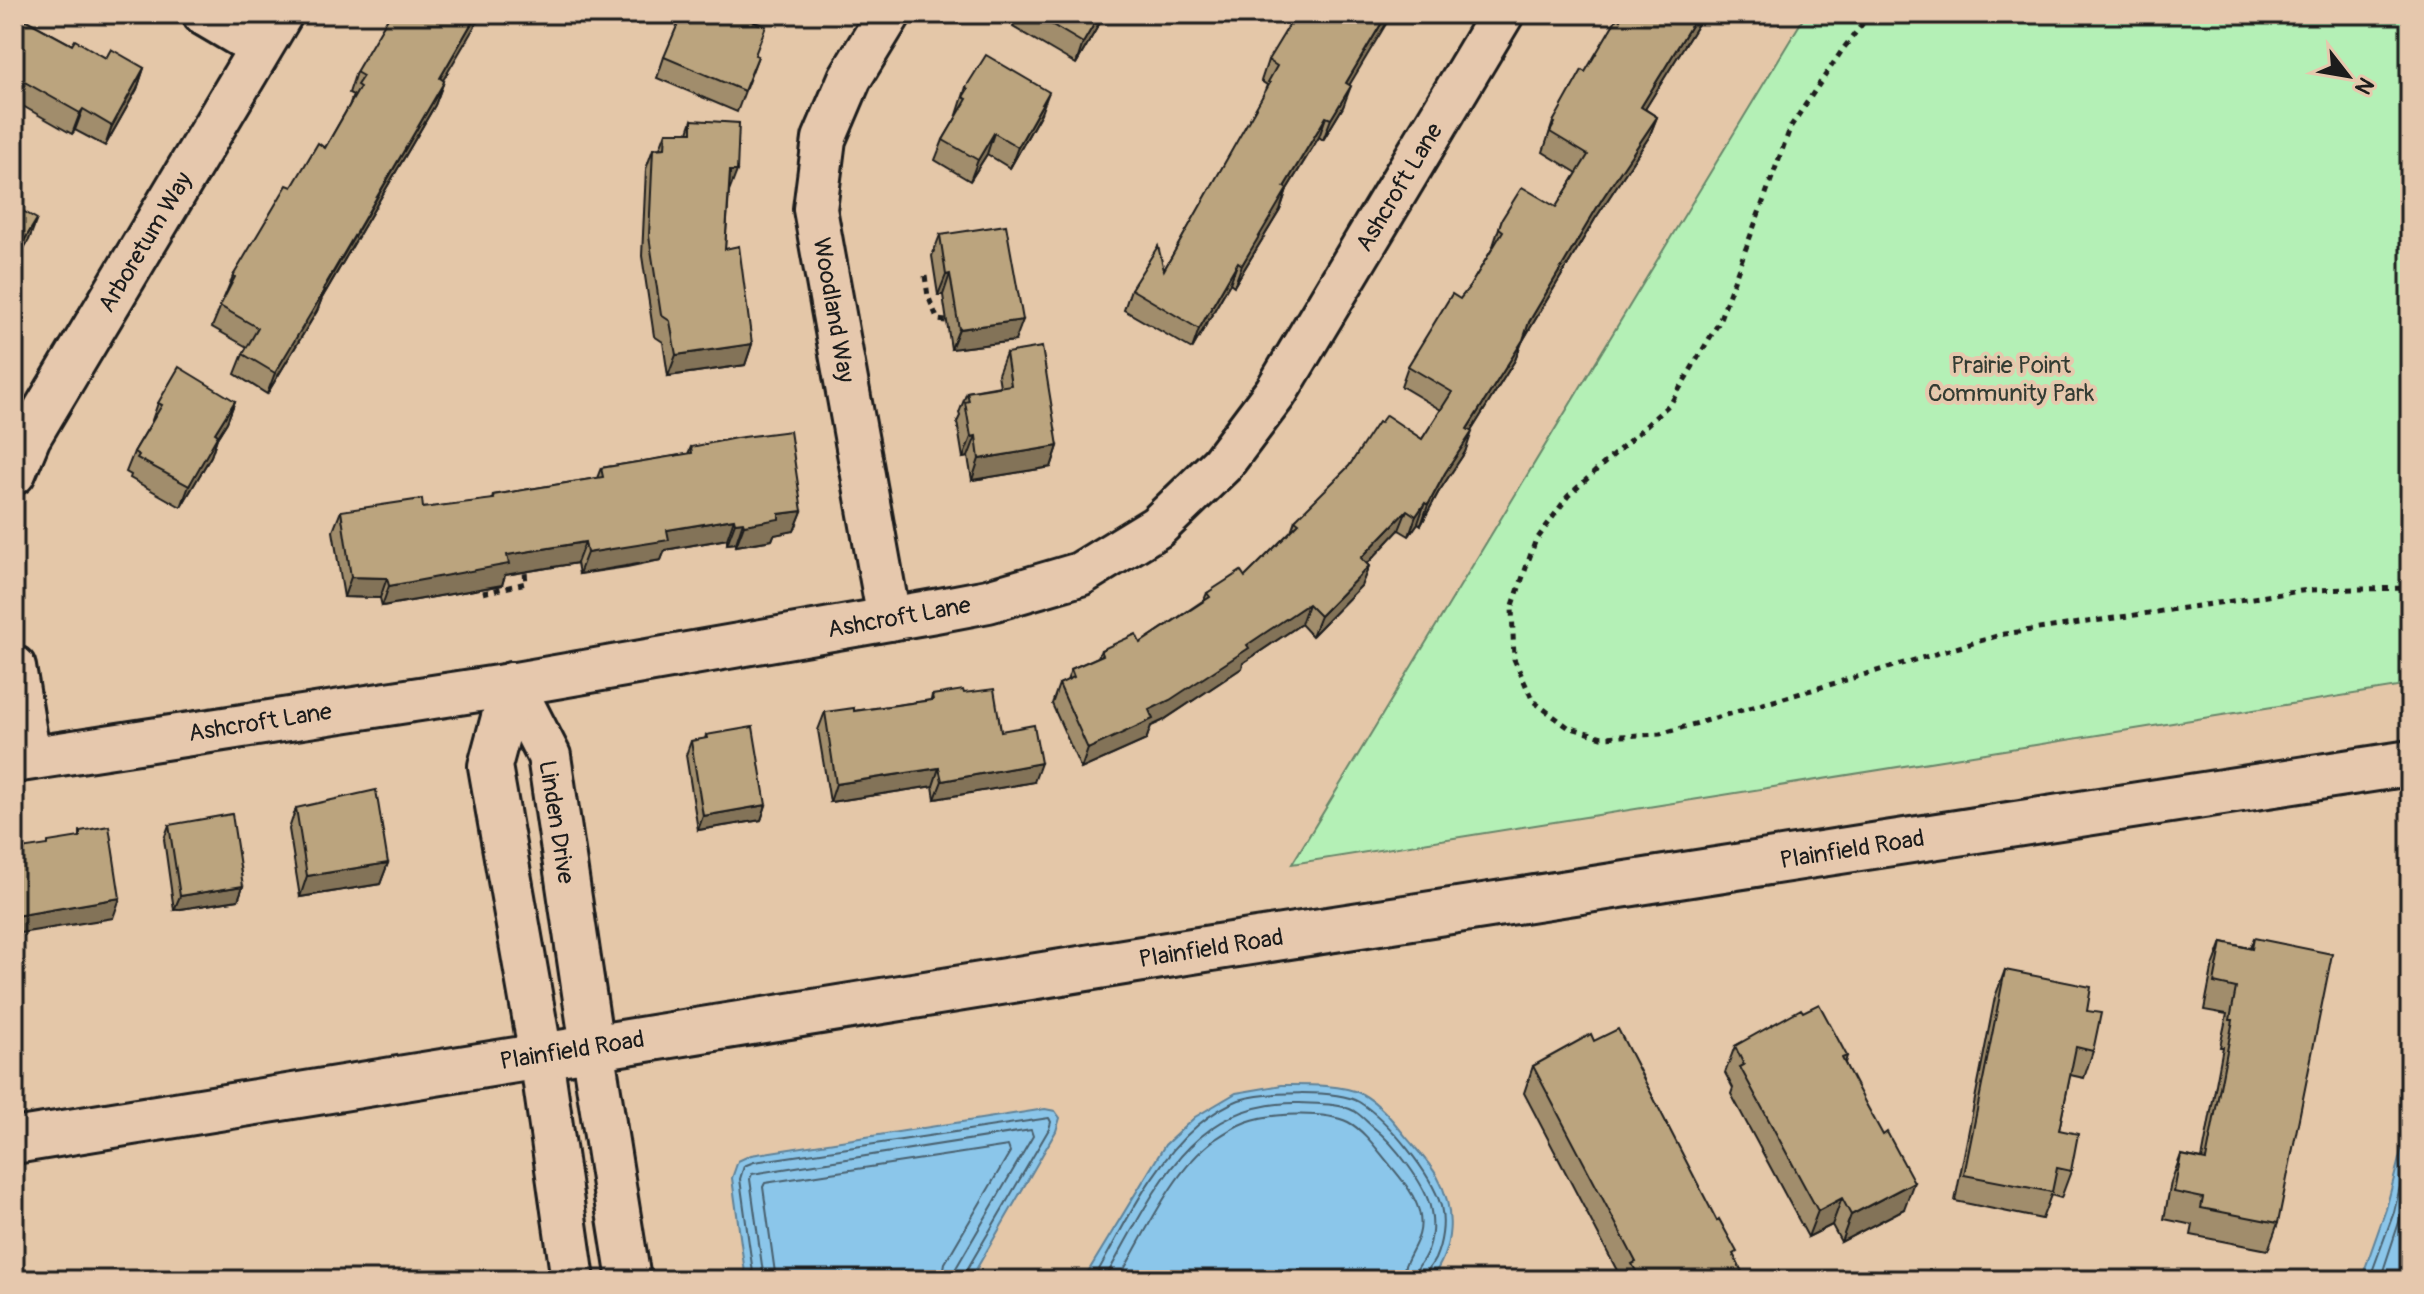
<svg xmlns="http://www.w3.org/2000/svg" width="2424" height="1294" viewBox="0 0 2424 1294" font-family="Pangolin,sans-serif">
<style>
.green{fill:#b4f0b6;stroke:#688669;stroke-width:2}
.water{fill:#8bc6ea;stroke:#5f8298;stroke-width:2}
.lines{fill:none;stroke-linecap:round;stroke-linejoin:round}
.shore{stroke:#48606e;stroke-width:2}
.minor-casing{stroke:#1c1c1c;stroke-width:48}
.secondary-casing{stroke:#1c1c1c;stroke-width:50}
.path{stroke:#1c1c1c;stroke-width:5;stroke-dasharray:6 6;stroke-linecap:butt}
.minor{stroke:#e6c8ad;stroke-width:42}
.secondary{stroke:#e6c8ad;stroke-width:44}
.wall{fill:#a18d6c;stroke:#1c1c1c;stroke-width:2}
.shaded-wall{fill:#837358;stroke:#1c1c1c;stroke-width:2}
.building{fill:#bba47e;stroke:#1c1c1c;stroke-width:2}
.labels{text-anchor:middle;stroke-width:8;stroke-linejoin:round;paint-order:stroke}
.street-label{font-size:24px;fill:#1c1c1c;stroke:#e6c8ad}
.park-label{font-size:24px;fill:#333c33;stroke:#e6c8ad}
</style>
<rect width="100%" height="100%" fill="#e4c7a8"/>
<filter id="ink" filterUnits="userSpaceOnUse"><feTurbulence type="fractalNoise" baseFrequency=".0125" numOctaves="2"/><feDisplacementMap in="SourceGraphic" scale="16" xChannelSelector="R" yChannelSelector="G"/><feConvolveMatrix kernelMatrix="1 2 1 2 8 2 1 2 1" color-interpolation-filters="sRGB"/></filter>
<g filter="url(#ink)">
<polygon class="green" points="1806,14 2410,14 2410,685 1292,864"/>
<g class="water">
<polygon points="2410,1081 2410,1280 2361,1280 2386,1209 2401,1151"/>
<path d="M1282,1085C1304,1085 1342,1084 1362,1094C1379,1103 1394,1122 1406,1137C1416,1149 1429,1162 1437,1176C1456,1210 1454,1249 1430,1280H1083L1165,1145L1195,1117L1236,1093Z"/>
<polygon points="1045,1109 1055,1111 1060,1118 1056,1131 970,1280 746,1280 732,1178 738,1161 751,1155"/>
</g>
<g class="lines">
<g class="shore">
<polyline points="754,1280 740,1179 744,1166 754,1162 1049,1118 1051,1122 1049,1129 965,1273 964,1280"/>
<polyline points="764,1280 750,1179 752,1174 1031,1130 1033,1136 956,1268 954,1280"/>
<polyline points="776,1280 763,1187 765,1183 1008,1146 1010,1152 945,1263 942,1280"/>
<path d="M1093,1280C1124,1227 1151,1165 1198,1125C1209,1116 1226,1105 1239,1100C1264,1092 1336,1089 1359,1102C1388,1120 1431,1173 1441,1206C1445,1223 1442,1243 1435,1259C1431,1267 1425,1271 1424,1280"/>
<path d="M1104,1280C1152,1198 1188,1100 1300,1103C1316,1104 1339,1103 1354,1111C1361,1115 1367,1122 1373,1127C1393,1143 1427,1185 1431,1211C1434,1226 1432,1245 1424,1258C1419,1267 1414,1270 1414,1280"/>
<path d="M1118,1280C1144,1236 1172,1171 1214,1140C1223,1134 1235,1126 1246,1122C1268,1113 1326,1111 1348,1122C1365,1131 1378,1151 1390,1165C1402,1180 1414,1193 1419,1211C1427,1242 1403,1254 1402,1280"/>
<polyline points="2369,1280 2394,1212 2410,1144"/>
<polyline points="2380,1280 2410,1189"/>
</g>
<defs>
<g id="minor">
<polyline points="204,14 260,47"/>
<polyline points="889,14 850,78 824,139 815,209 889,619"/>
<polyline points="14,473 29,437 281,14"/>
<polyline points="14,667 29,758"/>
<polyline points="512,684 549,756 592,1047 629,1280"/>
<polyline points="512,684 490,766 541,1056 573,1280"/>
<polyline points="14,761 498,687 935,611 988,601 1080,574 1157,527 1222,464 1276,392 1502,14"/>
</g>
<polyline id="secondary" points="14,1141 1192,951 2410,763"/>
</defs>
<use href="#minor" class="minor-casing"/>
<use href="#secondary" class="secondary-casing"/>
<g class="path">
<polyline points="1870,14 1843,49 1791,126 1718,324 1671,403 1568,496 1535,542 1512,608 1514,659 1533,701 1568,727 1602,737 1660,734 2004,634 2308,590 2410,588"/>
<polyline points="1408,23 1413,14"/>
<polyline points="925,276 928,296 938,320 946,321"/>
<polyline points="483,593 526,583 525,572"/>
</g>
<use href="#minor" class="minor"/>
<use href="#secondary" class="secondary"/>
</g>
<g class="wall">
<polygon points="14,14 26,14 24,19 72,45 106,58 144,68 137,89 105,146 75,130 72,134 14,101"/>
<polygon points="1018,14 1105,14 1076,64 1013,27"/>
<polygon points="1624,14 1704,14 1645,109 1657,117 1649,137 1595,219 1522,342 1515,360 1471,431 1465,452 1438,493 1421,525 1418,523 1409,536 1399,530 1367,564 1369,566 1361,586 1312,636 1301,624 1243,663 1242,668 1162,721 1151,726 1146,740 1081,769 1052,704 1059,684 1067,681 1071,669 1098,657 1101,650 1140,643 1204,600 1207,593 1245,577 1291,531 1295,520 1422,439 1441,410 1401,386 1408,366 1470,286 1492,249 1502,219 1556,207 1577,173 1543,152 1553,122"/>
<polygon points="755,55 758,56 737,112 657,78 664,57"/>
<polygon points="1268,60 1349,86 1343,107 1323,140 1319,137 1287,189 1280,210 1234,286 1230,283 1192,349 1124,310 1131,289 1164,270 1261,100 1267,85 1261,81"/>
<polygon points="356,72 444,81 435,105 322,298 317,311 267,394 235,374 243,354 247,347 212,327 233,276 292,187 325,148 349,106 353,95 349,93"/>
<polygon points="966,87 1041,113 1010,168 987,154 970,181 935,160 943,140 956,118"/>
<polygon points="692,120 729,192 725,249 752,344 745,365 668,376 663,342 654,336 642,256 646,169 653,149 660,148 666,132 688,132"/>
<polygon points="940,235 1015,341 951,349 943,295 938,295 932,256"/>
<polygon points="1006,353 1058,446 1051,467 972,480 968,457 963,458 957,422 960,416 959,413 967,392 1000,386 998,374"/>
<polygon points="235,401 227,422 217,438 211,456 181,507 130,478 131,475 126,472 134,452 151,423 158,403"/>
<polygon points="691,447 802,511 794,531 774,535 772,540 736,546 736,543 727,544 727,539 665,550 661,560 627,567 579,574 577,563 505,575 502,585 382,606 380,598 344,597 333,531 341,511 423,508 492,500 493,495 597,478 601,468 688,454"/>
<polygon points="964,693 1001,731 1034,782 935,799 933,786 830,802 818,730 825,712 854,711 931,700 932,695"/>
<polygon points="706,735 766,805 761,820 698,830 686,755 691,741 705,739"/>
<polygon points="296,808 388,863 380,884 300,897 289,829"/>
<polygon points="169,825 243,886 238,900 174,910 164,839"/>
<polygon points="2254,938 2278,1223 2268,1250 2191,1235 2193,1225 2164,1219 2171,1182 2181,1155 2202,1159 2223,1047 2220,1047 2227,1014 2204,1010 2212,969 2222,942 2250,948"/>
<polygon points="2005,970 2087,1011 2093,1051 2084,1078 2070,1075 2059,1130 2071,1171 2061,1198 2051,1195 2042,1219 1955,1201 1995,997"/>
<polygon points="1803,1012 1847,1056 1845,1063 1904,1209 1841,1242 1832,1225 1808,1237 1731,1094 1733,1088 1725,1073 1735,1046"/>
<polygon points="1594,1041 1735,1258 1743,1274 1741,1280 1622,1280 1524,1093 1533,1066"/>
</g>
<g class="shaded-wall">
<polygon points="477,14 482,14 432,99 440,78"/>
<polygon points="1100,14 1105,14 1076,64 1083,43"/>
<polygon points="1387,14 1392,14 1338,104 1346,83"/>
<polygon points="1698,14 1704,14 1634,127 1641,107"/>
<polygon points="144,68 137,89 105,146 112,126"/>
<polygon points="443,84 435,105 322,298 317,311 267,394 275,373"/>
<polygon points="1351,86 1343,107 1323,140 1331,119"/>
<polygon points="1049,92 1041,113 1010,168 1018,147"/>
<polygon points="83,109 75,130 72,134 80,113"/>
<polygon points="1326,117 1319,137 1287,189 1280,210 1234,286 1242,265 1284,187"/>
<polygon points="1657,117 1649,137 1595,219 1522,342 1529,322 1602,199"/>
<polygon points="994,133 987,154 970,181 978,160"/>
<polygon points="730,171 737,171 729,192"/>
<polygon points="37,219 29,240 14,265 14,257"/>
<polygon points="1238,262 1230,283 1192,349 1199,329"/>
<polygon points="950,274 943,295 938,295 946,275"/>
<polygon points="1023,320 1015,341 951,349 959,329"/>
<polygon points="1523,340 1515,360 1460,449 1467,429"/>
<polygon points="752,344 745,365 668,376 676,355"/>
<polygon points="235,401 227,422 217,438 211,456 181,507 189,486 215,433"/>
<polygon points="1472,432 1465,452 1438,493 1421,525 1428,505 1445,473"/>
<polygon points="976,436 968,457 963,458 971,437"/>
<polygon points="1058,446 1051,467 972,480 979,459"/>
<polygon points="1425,503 1418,523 1409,536 1416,516"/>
<polygon points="1407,510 1399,530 1354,578 1361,558"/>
<polygon points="802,511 794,531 774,535 772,540 736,546 744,525 779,514"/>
<polygon points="734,519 727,539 665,550 661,560 579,574 587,553 667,530"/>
<polygon points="743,522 736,543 727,544 735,523"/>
<polygon points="585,542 577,563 505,575 502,585 382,606 389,586 507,555"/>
<polygon points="1369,566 1361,586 1312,636 1320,616"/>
<polygon points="351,577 387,578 380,598 344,597"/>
<polygon points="1308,604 1301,624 1243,663 1242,668 1162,721 1151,726 1146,740 1081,769 1088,749"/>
<polygon points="1041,763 1034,782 935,799 942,781"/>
<polygon points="939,768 933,786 830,802 836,784"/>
<polygon points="766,805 761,820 698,830 703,816"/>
<polygon points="388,863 380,884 300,897 307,876"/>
<polygon points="243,886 238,900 174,910 180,896"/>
<polygon points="120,898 113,918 14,934 15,916"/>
<polygon points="1914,1182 1904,1209 1841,1242 1851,1215"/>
<polygon points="1842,1198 1832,1225 1808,1237 1818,1211"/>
<polygon points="1743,1274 1741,1280 1731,1280"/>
</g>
<g class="building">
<polygon points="14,14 26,14 24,19 72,45 75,40 106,58 111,49 144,68 112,126 83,109 80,113 14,76"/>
<polygon points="390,14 477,14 440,78 444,81 443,84 323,289 325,290 275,373 243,354 258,328 220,306 235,277 233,276 287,185 292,187 318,143 325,148 360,87 357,85 363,76 356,72"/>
<polygon points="682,14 732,14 766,26 755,55 758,56 744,91 664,57"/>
<polygon points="1034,14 1100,14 1083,43"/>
<polygon points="1296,14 1327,14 1336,20 1340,14 1387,14 1346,83 1351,86 1331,119 1326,117 1284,187 1287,189 1242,265 1238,262 1199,329 1131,289 1158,246 1164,270 1270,83 1268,82 1277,66 1268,60"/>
<polygon points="1624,14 1698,14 1641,107 1657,117 1602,199 1529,322 1523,340 1467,429 1472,432 1445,473 1428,505 1425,503 1416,516 1407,510 1361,558 1369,566 1320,616 1308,604 1247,645 1249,648 1170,700 1149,710 1153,719 1088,749 1059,684 1074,677 1071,669 1103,655 1101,650 1136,634 1140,643 1210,597 1207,593 1241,571 1245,577 1299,523 1295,520 1349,466 1378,422 1380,423 1386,415 1422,439 1452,392 1408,366 1452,294 1460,299 1470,286 1503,231 1499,228 1502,219 1522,187 1556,207 1588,155 1550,132 1555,123 1553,122 1582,70 1585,72 1617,18 1620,20"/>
<polygon points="986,55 1049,92 1018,147 994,133 978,160 943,140 967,99 963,97 968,89 966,87"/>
<polygon points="692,120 739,123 737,171 730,171 725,249 739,246 752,344 676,355 670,321 661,315 649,236 653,149 665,148 666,132 692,132"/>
<polygon points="14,206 37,219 14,257"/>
<polygon points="1006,225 1023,320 959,329 950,274 946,275 940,235"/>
<polygon points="1042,347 1058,446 979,459 976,436 971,437 965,402 969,401 967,392 1011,385 1006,353"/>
<polygon points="179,367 235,401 215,433 218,435 189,486 137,458 139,455 134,452 162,405 158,403"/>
<polygon points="790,431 802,511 779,514 779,519 744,525 743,522 735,523 734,519 667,530 669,540 587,553 585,542 507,555 509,564 389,586 387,578 351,577 341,511 422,499 423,508 494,499 493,495 603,477 601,468 692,453 691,447 736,438"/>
<polygon points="994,689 1001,731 1034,725 1041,763 942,781 939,768 836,784 825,712 854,708 854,711 933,700 932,695 963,690 964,693"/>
<polygon points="753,727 766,805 703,816 691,741 707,738 706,735"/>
<polygon points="376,790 388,863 307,876 296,808"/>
<polygon points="232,814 243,886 180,896 169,825"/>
<polygon points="109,826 120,898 15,916 16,922 14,922 14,850 48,845 48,842 80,837 80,831"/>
<polygon points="2254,938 2332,954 2278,1223 2201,1208 2203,1198 2174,1192 2181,1155 2206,1160 2233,1020 2230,1020 2236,988 2214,983 2222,942 2252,949"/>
<polygon points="2005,970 2091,987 2087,1011 2101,1013 2093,1051 2076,1047 2059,1130 2078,1134 2071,1171 2057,1168 2052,1192 1964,1175"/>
<polygon points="1819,1004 1847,1056 1842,1058 1866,1104 1883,1135 1887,1132 1914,1182 1851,1215 1842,1198 1818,1211 1740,1067 1744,1065 1735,1046 1801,1009 1803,1012"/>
<polygon points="1618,1029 1717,1221 1719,1219 1737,1252 1733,1254 1743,1274 1731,1280 1641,1280 1632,1264 1636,1262 1533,1066 1591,1034 1594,1041"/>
</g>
</g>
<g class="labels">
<g class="street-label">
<text transform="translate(1399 187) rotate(-59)" y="8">Ashcroft Lane</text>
<text transform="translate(145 242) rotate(-59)" y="8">Arboretum Way</text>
<text transform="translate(834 310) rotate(80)" y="8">Woodland Way</text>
<text transform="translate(899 617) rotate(-10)" y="8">Ashcroft Lane</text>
<text transform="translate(260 722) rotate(-9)" y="8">Ashcroft Lane</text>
<text transform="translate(557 822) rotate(81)" y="8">Linden Drive</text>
<text transform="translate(1852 849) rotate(-9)" y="8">Plainfield Road</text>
<text transform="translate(1211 948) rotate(-9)" y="8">Plainfield Road</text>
<text transform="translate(572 1050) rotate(-9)" y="8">Plainfield Road</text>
</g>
<g class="park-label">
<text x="2011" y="373">Prairie Point<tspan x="2011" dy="28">Community Park</tspan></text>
</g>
</g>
<rect width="2424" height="1294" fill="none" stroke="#e6c8ad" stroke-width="48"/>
<rect x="24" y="24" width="2376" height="1246" fill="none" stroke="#1c1c1c" stroke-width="3" filter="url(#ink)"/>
<g transform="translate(2348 76) rotate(121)" stroke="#e6c8ad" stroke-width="6" paint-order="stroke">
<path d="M0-6L14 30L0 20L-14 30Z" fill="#1c1c1c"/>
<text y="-12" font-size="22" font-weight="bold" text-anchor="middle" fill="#1c1c1c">N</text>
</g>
</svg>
